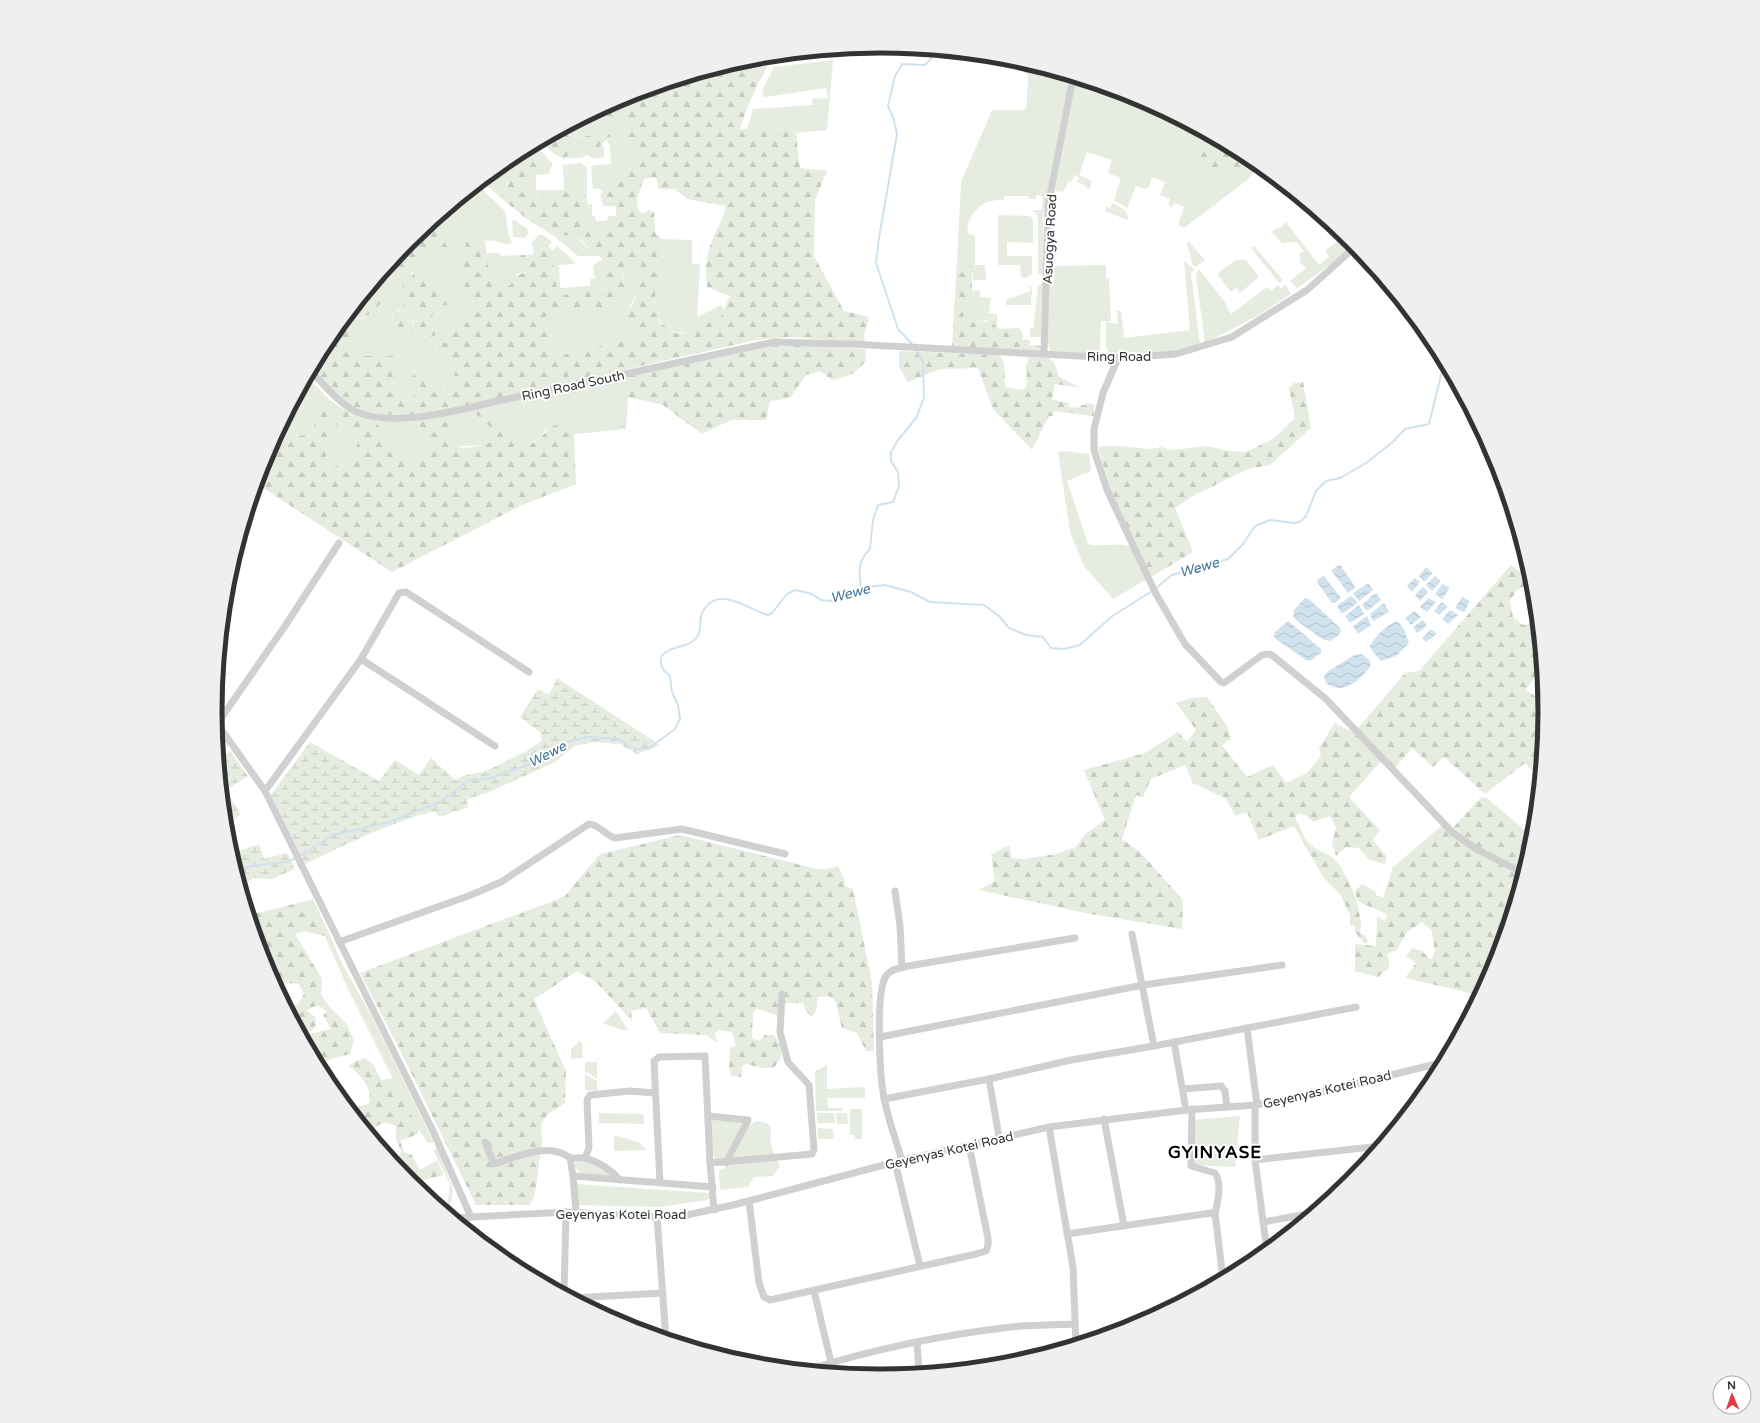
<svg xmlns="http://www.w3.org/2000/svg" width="1760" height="1423" viewBox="0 0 1760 1423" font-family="'Varela Round',sans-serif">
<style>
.grass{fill:#e6ecdf}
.forest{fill:url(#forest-firs);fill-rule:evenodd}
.wetland{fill:url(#wetland-marsh)}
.water{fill:url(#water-waves)}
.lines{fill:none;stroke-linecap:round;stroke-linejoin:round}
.stream{stroke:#cfe2ee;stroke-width:2}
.minor{stroke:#d0d0d0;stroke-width:7}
.labels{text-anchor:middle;stroke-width:4;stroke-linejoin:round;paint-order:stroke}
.street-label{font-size:13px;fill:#333;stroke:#fff}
.water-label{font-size:14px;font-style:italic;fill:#3f7597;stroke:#fff}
.district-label{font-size:17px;font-weight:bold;letter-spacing:1px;fill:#000;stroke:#fff}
.rim{fill:none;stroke:#333;stroke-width:5}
</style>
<defs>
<pattern id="forest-firs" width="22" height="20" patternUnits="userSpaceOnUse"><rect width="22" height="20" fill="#e6ecdf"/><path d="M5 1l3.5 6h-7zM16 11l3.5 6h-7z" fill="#c6cbc0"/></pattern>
<pattern id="wetland-marsh" width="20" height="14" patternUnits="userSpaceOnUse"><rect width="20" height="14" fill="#e6ecdf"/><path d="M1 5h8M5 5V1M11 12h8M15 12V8" fill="none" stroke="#c6cbc0"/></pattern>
<pattern id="water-waves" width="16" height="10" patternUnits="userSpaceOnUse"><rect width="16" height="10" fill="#cfe2ee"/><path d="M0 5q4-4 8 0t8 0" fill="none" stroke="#b2c2cd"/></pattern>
</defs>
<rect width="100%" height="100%" fill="#fff"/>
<g class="grass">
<polygon points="833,60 827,130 796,133 774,129 747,130 753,109 813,105 812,99 828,98 826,88 764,97 762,91 774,67"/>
<path d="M1023,63L1070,77L1043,215V274H1038V217L1035,212L1029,210H1042L1043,196L1036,195V199H1029V196H1004V200C997,200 991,200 985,203C975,208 965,223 968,234L975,235V265H985L986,280H973V274L965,262H957L961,182L992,110H1024L1027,105C1026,95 1029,85 1028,75L1021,70Z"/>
<path d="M1076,79L1135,97L1198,130L1197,135L1214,169C1220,167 1229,167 1234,172L1257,164L1260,167L1246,181L1184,228L1178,224L1184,207L1174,203L1173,207L1168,205L1170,199L1160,195L1165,182L1152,177L1149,187L1145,189L1136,186L1127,208L1114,200L1121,178L1108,173L1112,160L1087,152L1079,175L1092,181L1089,190L1086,186L1077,182L1079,177L1074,175L1072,181H1069L1063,192L1055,191Z"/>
<path d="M595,113C606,117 615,115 625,121L626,143L641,148L642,154L627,170L616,186L610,190L604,185L600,187L601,189H593L591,167L594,165L611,164L610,146L606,139L611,136L605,131L591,132L590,136L570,137L562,131Z"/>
<polygon points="581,142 602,143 602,147 604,146 604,157 594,159 587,155 581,158 565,158 570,154 571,143"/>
<path d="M535,145L553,164L548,174L536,175V190H564L563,165L581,163L587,168V196L584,187C565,186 544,213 528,182L532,174L507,182L505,191L501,198L482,181L510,158Z"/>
<path d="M478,185L505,211L509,237L512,242L510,244C503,244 502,242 495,241C485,240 476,241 466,243C466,255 461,277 464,285C466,291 471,296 473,302L469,309V320L466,328L446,339V343L434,345L439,350L438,355L444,361H449L451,366L463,376V390L453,394L445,392L444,388L420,386L421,389L409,401C397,401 395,396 388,387L390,384L408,380L398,373V359L397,357L354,356L351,353V326L353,320L365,318L381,303L379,296L368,302H360L393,262L396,263C400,269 406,271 414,270L406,285L403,306L392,315L393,320L403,323V318L410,306L415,312L412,324L432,323L431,320L436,305H453L447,297H443L425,274L419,270L418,268L422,251L447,246L432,222Z"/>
<path d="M601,192L610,200L618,203C622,221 605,226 591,229L586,223L585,214L589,209L588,204H592V216H595L596,221H607L608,216H616V206H603V203L601,202Z"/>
<polygon points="1113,203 1125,210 1128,216 1127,220 1105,211 1106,207 1110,208"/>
<polygon points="998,215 1030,216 1033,219 1033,243 1007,242 1007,256 1032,256 1032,274 1026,278 1021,277 1020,265 998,265"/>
<polygon points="514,220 527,229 528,234 525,238 513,237 512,221"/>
<polygon points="1286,222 1319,265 1329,257 1326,250 1344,236 1353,244 1331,264 1297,288 1290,281 1306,268 1300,262 1300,254 1304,251 1297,242 1282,243 1272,232 1278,227 1280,229"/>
<polygon points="538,235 543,235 552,242 548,247 553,250 557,246 575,262 575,264 559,265 560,288 590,286 590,279 595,279 593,266 599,261 603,260 606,266 625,280 622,272 636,262 636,252 645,250 643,266 635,283 636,295 627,312 637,329 639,337 563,355 552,351 545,317 561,312 566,306 615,307 608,289 576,292 565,295 559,293 554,277 553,251 544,248 536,250 534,253 532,243"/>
<path d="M572,235C582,241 588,250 598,256H578L554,236Z"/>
<path d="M660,239L692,240V264H700L697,317L721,305L724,310C720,320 705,327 695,330C681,334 675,335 664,325C645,309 660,268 663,246Z"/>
<polygon points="1188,241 1205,260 1196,267 1193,266 1187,243"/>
<polygon points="1254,246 1283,280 1279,283 1251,248"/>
<polygon points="486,253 500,253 501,256 521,255 520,258 529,266 529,271 517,274 511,285 506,287 490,282"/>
<polygon points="1236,260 1246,260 1259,277 1240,293 1236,288 1231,292 1218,275 1218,273"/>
<polygon points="1184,261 1194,269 1191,274 1200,344 1175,351 1109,354 1106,346 1106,322 1118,324 1117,311 1121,311 1124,338 1190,330"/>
<polygon points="1106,265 1106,278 1109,278 1111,321 1101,321 1100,351 1098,354 1050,351 1048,340 1048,282 1054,281 1055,266"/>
<polygon points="1199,269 1227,305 1226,306 1231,314 1267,287 1271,291 1278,285 1281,289 1285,285 1291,294 1257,316 1205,343 1196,275"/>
<path d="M1042,283L1041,337H1030V329L1034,328C1034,313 1037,301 1038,286Z"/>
<polygon points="1030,285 1032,288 1031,305 1006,305 1006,300 1030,291"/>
<path d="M980,290V297L991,298L989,313L997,314V327L986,320L976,322L963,320C964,309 964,298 972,291Z"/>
<polygon points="624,377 624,426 569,430 562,426 546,430 539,439 529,444 516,440 490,406"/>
<path d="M312,382L330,400L343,409L338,415L346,429L352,427L355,431L358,441L356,449L345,464L332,467L325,462L330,421H313L315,428L310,435L288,436C281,415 298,395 312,382Z"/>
<path d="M471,410C483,422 492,421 494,441L487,445L453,447L448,443V416Z"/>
<path d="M417,420C417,428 429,441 434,450L432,455L397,458L392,455L376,421Z"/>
<path d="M1065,451L1089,454L1091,471L1067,481L1088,544C1104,548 1115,541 1131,547L1147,579L1113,599L1084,566L1070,532L1058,452Z"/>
<polygon points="313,899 333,942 341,962 370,1013 434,1142 428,1143 418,1129 349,991 325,936 306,901"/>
<path d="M616,1011L628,1030C618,1031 611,1024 602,1024Z"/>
<polygon points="580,1041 582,1044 583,1058 571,1059 571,1049"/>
<polygon points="585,1062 597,1062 597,1079 585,1071"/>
<polygon points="827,1065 827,1089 865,1087 865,1098 827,1098 828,1108 842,1108 842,1111 816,1111 815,1071"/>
<polygon points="585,1074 597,1081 597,1091 585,1090"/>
<polygon points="850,1109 862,1109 862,1139 855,1139 855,1135 850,1135"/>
<polygon points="599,1113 643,1114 644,1124 599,1123"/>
<polygon points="817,1113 834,1113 835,1123 817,1123"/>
<polygon points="836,1113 847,1113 848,1124 837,1124"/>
<polygon points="1240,1116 1235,1167 1193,1165 1193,1120"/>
<polygon points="712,1120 740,1122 743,1125 724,1160 715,1159 710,1140"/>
<path d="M757,1121C778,1123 768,1132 771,1145C773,1153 777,1159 780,1166L773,1176L754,1177L748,1187L720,1190L719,1171L727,1167L749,1125Z"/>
<polygon points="818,1128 833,1129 834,1139 818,1139"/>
<polygon points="614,1135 638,1142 647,1150 614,1151"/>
<polygon points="437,1148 453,1189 450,1208 447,1208 450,1184 433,1150"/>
<polygon points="593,1161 615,1176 581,1175 575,1166 575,1162"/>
<polygon points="575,1184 709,1193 710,1198 707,1200 659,1207 576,1205"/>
</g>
<g class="forest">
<path d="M773,56C759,80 748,103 740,129H774L796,133L800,168L827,171L815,200L814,256L844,311L869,317L864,336L865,342L789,337L756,340L451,409C415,414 368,424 338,396C329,387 321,377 313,368L327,342L360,302H368L372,297L380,296L381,303C373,313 366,318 353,320L351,326L352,353L358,356H396L398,359V373H405L410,378L408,380L390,384L388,387C395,396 397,401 409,401L421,389L420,386L412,378L413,375C422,373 429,377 434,384H441L445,392L453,393L463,390V376H455L449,368L451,363L449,361L440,360L435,342L446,343V336L448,332L464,330L466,328L462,325L463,322H468L469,309L473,302C470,296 466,291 464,285C460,278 466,254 466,243L470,240L485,241L490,282L506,287L511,285C513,274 520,275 529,271V266L523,263L520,258L521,255H532L536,250L545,248L557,253L558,257L553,259L554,277L559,293L565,295L576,292L608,289L620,301L619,305L615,307L573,308L566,306L561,312L545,317L552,351L563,355L638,337L637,329L630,330C618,313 633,310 636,296C636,292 634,287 635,283C636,271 645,265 644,250L636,252V262L622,272L626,291L622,294L608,284L604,278L606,266L602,258L592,252L582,241L572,235L554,236L527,219L501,198C512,179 508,171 529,157L535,158L540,164V170L532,174L528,182C543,213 565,186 584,187L589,209L585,214L586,223L591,229C605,226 622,221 618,203C610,200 603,196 600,187L604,185L610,189L615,186L627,170L642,154L641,148L626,143L625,121C615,115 606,117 595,113L620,100L632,99L634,94L750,59ZM656,177L659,189H675L687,199L726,206C723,222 713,234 709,250C705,262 706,274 707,287L730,296L721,316L700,328L681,334L672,332L659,321L654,303L663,246L660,237L655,233L654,212L649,210L642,214C632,204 640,190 644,179Z"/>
<path d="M1198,130L1250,158L1257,164L1246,168L1244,173L1238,174C1227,167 1220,168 1208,169C1198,163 1195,142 1198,130Z"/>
<polygon points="562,131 570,137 590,136 591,132 605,131 611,136 601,144 596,153 585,150 581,142 571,143 570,154 564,159 554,154 541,142"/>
<path d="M432,222L447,246V248L436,254L431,249L422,251L419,270L425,274L443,297L452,298L453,305H436L431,320L438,330L437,334L430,338L412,333L415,312L410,307L403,318L404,328L402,330L393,329L389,326L393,320V312H397L403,306C403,296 398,297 402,286L406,285L405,280L413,275L414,270H402L396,263L393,262L410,241Z"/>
<polygon points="957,262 965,262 972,267 972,291 966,299 963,320 976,322 991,321 999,329 1019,328 1023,334 1023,340 1030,340 1030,345 1041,346 1041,351 952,346"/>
<path d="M796,345L865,349L866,360C858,372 847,378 832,380L820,371L806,375L790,398L770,401L766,420H731L702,434L663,405L628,397L626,429L574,434L576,484L522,505L392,572L257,484L265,457L291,408L287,431L288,436L310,435L315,428C313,420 313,417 320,411L325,412L330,421L325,462L332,467L345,464L356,449L358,441L355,431L352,428L339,429L336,424L338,415L343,409L376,421L392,455L397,458L432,455L434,449C429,441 417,428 417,420L448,416V444C459,451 482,447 494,441C492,421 483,422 471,410L490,406L516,440L529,444C532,443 536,442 538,440C549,431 551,418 569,430L624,426V377L773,346Z"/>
<polygon points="899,351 1000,355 1004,363 1005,387 1023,390 1027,386 1026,366 1029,357 1048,358 1054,362 1059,377 1081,388 1055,384 1052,400 1069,403 1069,407 1080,408 1081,405 1085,405 1085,403 1094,404 1094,416 1054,411 1053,416 1049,416 1032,450 993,409 978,368 940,369 908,382 899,367"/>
<polygon points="1303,382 1311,428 1270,465 1248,469 1191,497 1175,508 1193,552 1151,577 1110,490 1098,447 1117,446 1150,449 1161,447 1171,450 1207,446 1229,451 1246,452 1273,439 1295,418 1289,388 1294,383"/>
<path d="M1511,565L1533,581L1516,591L1510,601L1513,617L1523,625L1537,622L1541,668L1526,690L1545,703V712L1539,778L1525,763L1485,794L1444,757L1433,767L1412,748L1394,769L1384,758L1349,797L1380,830L1373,840L1387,857L1385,864L1369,860L1359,848L1347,847L1336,856L1332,843L1336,827L1330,816L1313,822L1305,815L1298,813L1295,818C1300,826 1304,839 1311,845C1316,850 1326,853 1332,857C1347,869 1365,915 1360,933L1365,936L1368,942L1365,944L1355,932V926L1350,925V915L1340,894L1323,877L1294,826L1259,840L1247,812L1236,816L1225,798L1193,783L1185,765L1151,779L1143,797L1136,795L1122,839L1140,852L1183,900L1182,929L1090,914L979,890L995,881L991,854L1010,845L1011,858L1025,859L1056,854L1076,847L1085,834L1105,820L1084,770L1145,753L1178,732L1187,742L1196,730L1176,703L1190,698L1207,697L1227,726L1231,739L1222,745L1247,777L1273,765L1286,783L1307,773L1321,756L1319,748L1335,723L1354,733L1405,673L1419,671Z"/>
<path d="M1481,797L1487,798L1530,835L1534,831L1533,842L1495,966L1479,995L1405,978L1416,963L1406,956L1412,948L1422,951L1431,960L1435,952L1432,931L1422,922L1407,932L1397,950L1387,954L1389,960L1388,969L1378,977L1355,971V944L1376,946L1377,917L1383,920L1386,919L1387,915C1378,908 1366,907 1357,900L1355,891L1362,884L1375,891L1377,896L1383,898L1393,867L1445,823L1453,828Z"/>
<path d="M680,835L817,869H827L838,866L845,881V886L853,889L872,983L874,1051H866L857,1033L842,1028L835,1000L829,996L818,997L816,1010L812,1017L805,1010L803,1003H786L779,1016C771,1014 765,1010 756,1009L753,1013L752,1038L759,1041L765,1035H773C784,1046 785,1057 773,1068H762L746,1064L742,1066L741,1077L731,1076L729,1067L730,1048L736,1046L732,1032L719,1030L715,1033L717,1043L706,1035L660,1033L646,1008L631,1011L632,1021L596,982L577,971L534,999L566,1071L565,1103L547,1115L541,1125L542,1140L535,1194L530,1205H476L399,1048L360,973L564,897L600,854Z"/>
<path d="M306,901L325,936L304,931L295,934L322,979L321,995L329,1006L347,1024L354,1041L350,1054L317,1063L311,1053L310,1034L331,1029L323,1015L327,1012L317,1005L307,1010L315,1017L316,1025L311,1031L303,1032L299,1029C299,1022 298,1018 291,1015L289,1007L298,1004L304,994L299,984L273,982L265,966L250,915Z"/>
<path d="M365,1058L373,1064L381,1080L393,1078L418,1129V1134L400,1141L404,1152L412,1155L420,1170L437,1160L444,1175L410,1183L397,1167L400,1166L398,1159L401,1151L396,1139V1126C387,1122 381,1122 374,1128L375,1140L334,1090L357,1107L369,1104C373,1088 361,1075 349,1066L354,1062Z"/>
</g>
<g class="wetland">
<path d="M557,678L660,745L637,754L620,744L594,742L575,746L555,762L487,793L467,799L468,807L439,817L435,811C388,823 349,843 305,864L271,795L310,742L379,781L395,760L419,775L431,758L455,780L466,775L486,771L527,751L541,741V733L520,717L538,689L549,695Z"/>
<polygon points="230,751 248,776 226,790 241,815 228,822 240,851 259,844 264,859 287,853 295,869 271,879 254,878 241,885 227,841 219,757"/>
</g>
<g class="water">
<polygon points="1339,565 1341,566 1354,585 1355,588 1348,593 1331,570"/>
<polygon points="1426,567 1433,573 1424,582 1419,576"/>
<polygon points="1324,576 1341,598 1335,603 1332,603 1317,582 1317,580"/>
<polygon points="1435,576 1441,581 1432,591 1426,585"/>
<polygon points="1415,578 1420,582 1412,592 1407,586"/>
<polygon points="1367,584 1369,584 1373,590 1359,601 1353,593"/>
<polygon points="1442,584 1450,588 1442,599 1435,594"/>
<polygon points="1423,587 1428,592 1420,601 1415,595"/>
<polygon points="1374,594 1377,594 1381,600 1367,611 1362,605"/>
<polygon points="1351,596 1356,600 1357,603 1344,613 1341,613 1338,608 1338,605"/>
<polygon points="1462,597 1470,601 1464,612 1455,608"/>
<polygon points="1305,598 1309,599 1339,627 1341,631 1339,635 1330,641 1322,639 1296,620 1293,616 1294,610"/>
<polygon points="1428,598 1436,602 1427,612 1420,607"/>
<polygon points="1442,602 1448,607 1439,615 1434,611"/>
<polygon points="1384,603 1389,612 1373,621 1370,614"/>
<polygon points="1359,605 1364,614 1350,623 1345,616"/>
<polygon points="1450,610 1458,615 1448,624 1442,619"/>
<polygon points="1415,611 1421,617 1411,625 1405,618"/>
<polygon points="1367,616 1371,625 1358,634 1353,626"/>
<polygon points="1423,620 1427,626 1417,633 1413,627"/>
<polygon points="1288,621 1321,649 1321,653 1310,661 1306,660 1277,640 1274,636 1275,632"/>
<path d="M1397,621L1404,629L1409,643L1396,656L1381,661L1373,652L1370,646C1374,637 1387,625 1397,621Z"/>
<polygon points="1431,629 1437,634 1426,642 1422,638"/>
<path d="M1362,654L1370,661L1371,665C1362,679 1342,697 1326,683L1324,677L1327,672L1354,655Z"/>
</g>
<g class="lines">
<g class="stream">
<polyline points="914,346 898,329 876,263 879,238 897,134 894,120 888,106 895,76 902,64 925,65 937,52"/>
<path d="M861,588C859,571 857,562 870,549L873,520L878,505L893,502L899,486L898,472L891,461V452L898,440L916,418L924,398L923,361L916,350"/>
<polyline points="1156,588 1172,575 1228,559 1243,544 1255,526 1270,520 1295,523 1301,521 1306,516 1316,491 1326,481 1340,478 1366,463 1393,442 1405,429 1429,424 1441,375 1447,368"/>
<path d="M300,856L333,835L389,822L440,802L469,780L488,779L533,763L549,755L567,742L588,737L618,739L636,749H648L675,729L680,719L678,705L672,692L670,676C662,669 659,666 662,655C665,653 669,650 672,649C682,645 690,646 697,637C702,630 699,620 702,613C718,583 748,610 768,615L772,613L787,594L796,590L812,594L821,600L831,601L858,588L885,585L911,592L930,602L984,605L999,616L1009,628L1026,635L1043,637L1051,648L1064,649L1080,645L1111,617L1152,591"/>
<polyline points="237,872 250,866 288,862 296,858"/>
</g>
<g class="minor">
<polyline points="1044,354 1048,206 1073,78"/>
<polyline points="1118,358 1103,393 1094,429 1094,450 1107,490 1156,594 1185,644 1221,682 1224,683 1262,655 1270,654 1273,656 1326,699 1453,833 1478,850 1523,873"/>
<path d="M311,371C323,384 334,397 348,407C382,431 456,411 493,402L774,342L850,344L1118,358L1176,354L1232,337L1307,290L1355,247"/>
<polyline points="361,659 495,746"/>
<polyline points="216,722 265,791 433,1131 471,1217"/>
<polyline points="217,724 285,626 339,543"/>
<polyline points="265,791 361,659 399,593 406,592 529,672"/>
<polyline points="895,891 900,926 902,968"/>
<polyline points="1132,934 1154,1046"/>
<path d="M339,942L471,895L501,882L589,824C600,825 605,835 615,838L682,829L785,854"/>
<polyline points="1247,1028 1257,1105"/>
<polyline points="880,1037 1143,985 1282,965"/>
<polyline points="1174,1042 1186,1110"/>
<polyline points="1438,1063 1438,1072"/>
<polyline points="989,1079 999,1137"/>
<polyline points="1183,1089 1221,1086 1225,1091 1227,1107"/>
<polyline points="884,1099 989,1079 1071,1060 1154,1046 1356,1007"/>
<polyline points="1255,1105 1255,1160 1267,1251"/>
<path d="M1192,1109L1191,1166L1215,1173C1223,1185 1217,1202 1215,1215"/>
<polyline points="708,1116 748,1120 726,1163"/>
<polyline points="1104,1119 1124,1226"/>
<polyline points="1049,1127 1073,1267 1076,1344"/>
<path d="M485,1142L494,1164C516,1157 549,1141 570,1158L573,1176"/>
<polyline points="570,1158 585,1158 589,1148 587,1100 590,1095 630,1091 655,1093"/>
<path d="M585,1158C600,1162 610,1169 620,1180"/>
<polyline points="1255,1160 1381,1146"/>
<path d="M902,1161C896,1140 888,1119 884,1098C880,1077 875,993 886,976C891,968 905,967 914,965L1075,938"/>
<polyline points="895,1162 920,1266"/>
<polyline points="710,1163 812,1154 814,1150 809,1085 788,1062 780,1032 782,994"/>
<polyline points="660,1183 654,1061 659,1057 705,1056 710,1163 714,1210"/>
<polyline points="749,1201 759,1283 764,1297 770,1300 976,1254 986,1251 988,1245 988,1238 969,1145"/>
<polyline points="576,1212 573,1176 713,1187"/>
<polyline points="657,1217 666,1339"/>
<polyline points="453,1218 566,1212 657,1217 687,1215 733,1205 895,1162 1049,1127 1186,1110 1255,1105 1318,1093 1444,1062"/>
<polyline points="1263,1222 1312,1213"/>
<polyline points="1067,1234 1211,1213 1215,1215 1216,1221 1223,1279"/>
<polyline points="814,1291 831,1362"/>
<polyline points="564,1294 566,1212"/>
<polyline points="571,1298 663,1293"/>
<polyline points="917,1342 919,1373"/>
<path d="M807,1370C874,1349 942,1335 1011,1327C1032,1325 1054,1325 1075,1324"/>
</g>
</g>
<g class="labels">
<g class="street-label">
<text transform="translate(1049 239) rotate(-87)" y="5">Asuogya Road</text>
<text x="1119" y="361">Ring Road</text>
<text transform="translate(573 385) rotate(-12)" y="5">Ring Road South</text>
<text transform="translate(1327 1089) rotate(-13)" y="5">Geyenyas Kotei Road</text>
<text transform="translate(949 1150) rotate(-13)" y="5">Geyenyas Kotei Road</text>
<text x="621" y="1219">Geyenyas Kotei Road</text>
</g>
<g class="water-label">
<text transform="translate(1199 567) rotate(-16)" y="5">Wewe</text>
<text transform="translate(850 593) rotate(-15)" y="5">Wewe</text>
<text transform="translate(547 754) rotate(-28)" y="5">Wewe</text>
</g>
<g class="district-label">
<text x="1215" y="1158">GYINYASE</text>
</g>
</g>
<path d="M0 0H1760V1423H0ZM222 711a658 658 0 1 1 1316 0a658 658 0 1 1-1316 0Z" fill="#efefef" fill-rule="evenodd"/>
<path class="rim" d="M222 711a658 658 0 1 1 1316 0a658 658 0 1 1-1316 0Z"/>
<g transform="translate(1732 1395) rotate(358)"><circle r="19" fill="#ffffff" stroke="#adadad"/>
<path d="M0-3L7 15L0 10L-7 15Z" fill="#e63946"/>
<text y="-6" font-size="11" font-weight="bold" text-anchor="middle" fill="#333333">N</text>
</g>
</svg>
